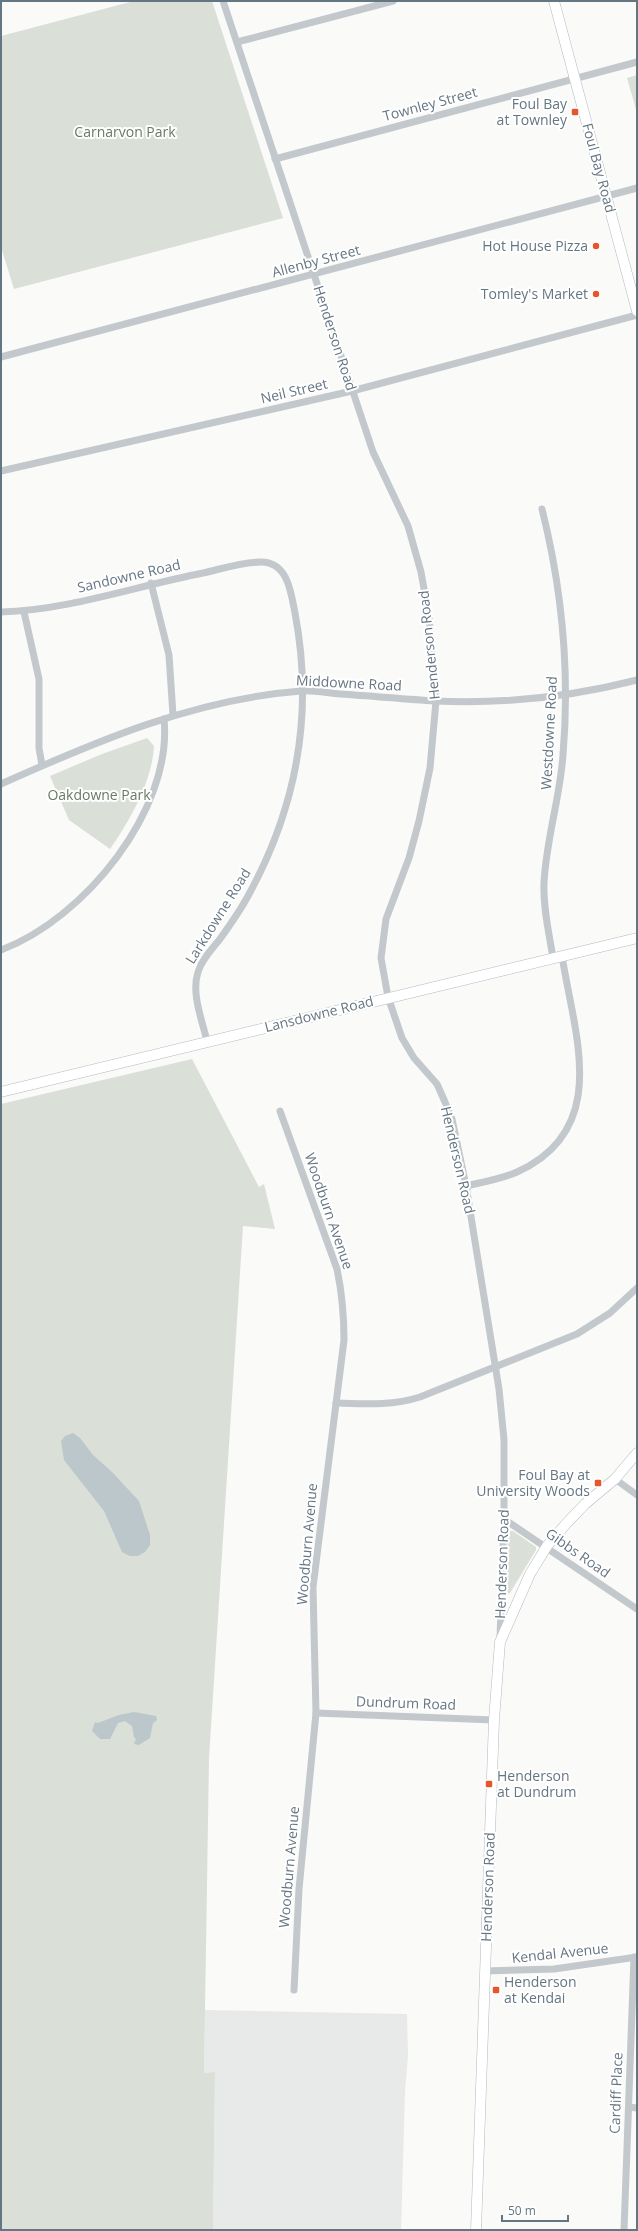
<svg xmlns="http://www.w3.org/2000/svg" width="638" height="2231" viewBox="0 0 638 2231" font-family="'Open Sans',sans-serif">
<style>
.built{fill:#e8e9e9}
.green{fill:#dadfd7}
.water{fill:#bbc7cb}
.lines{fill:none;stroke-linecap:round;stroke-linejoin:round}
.secondary-casing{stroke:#b3babf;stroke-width:11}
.street{stroke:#c3c8cc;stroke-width:7}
.secondary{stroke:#fff;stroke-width:10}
.poi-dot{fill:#e4572e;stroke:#fff;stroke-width:1.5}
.labels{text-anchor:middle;stroke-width:4;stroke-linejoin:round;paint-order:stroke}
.street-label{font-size:14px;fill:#657683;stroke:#fff}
.poi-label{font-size:14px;fill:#657683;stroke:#fff;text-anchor:end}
.park-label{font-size:14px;fill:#687a64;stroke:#fff}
</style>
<rect width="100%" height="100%" fill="#fafaf8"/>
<polygon class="built" points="205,2010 407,2014 408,2055 405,2092 401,2230 213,2230 215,2072 204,2073"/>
<g class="green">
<polygon points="134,1 212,1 283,218 14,289 1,247 1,36"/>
<polygon points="637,75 637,113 627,78"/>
<path d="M147,738L154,746C152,782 130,820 110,849L69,820L50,776L102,754Z"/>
<polygon points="192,1059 259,1187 264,1184 275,1229 243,1226 209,1758 204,2073 215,2072 213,2230 1,2230 1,1104"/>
<polygon points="510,1531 513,1531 536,1547 536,1550 510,1593 507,1594 508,1533"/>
</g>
<g class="water">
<polygon points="73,1433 80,1438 93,1455 112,1472 139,1501 150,1535 150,1545 145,1552 138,1556 130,1556 122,1552 104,1511 64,1460 61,1441 65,1436"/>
<polygon points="134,1712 156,1716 157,1720 153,1723 150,1738 139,1745 134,1744 136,1739 134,1737 132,1726 125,1721 118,1723 110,1739 100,1739 92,1731 95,1722 98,1723 119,1715"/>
</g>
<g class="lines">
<defs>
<g id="secondary">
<polyline points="554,1 637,311"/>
<polyline points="1,1092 637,938"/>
<polyline points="476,2230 494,1720 500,1642 530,1574 547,1546 565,1525 585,1504 615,1479 637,1453"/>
</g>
</defs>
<use href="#secondary" class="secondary-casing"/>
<g class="street">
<polyline points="223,1 373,452 408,526 421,572 429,617 436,701 430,768 419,821 409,858 386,919 381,958 388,997 402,1038 414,1058 437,1084 445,1102 452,1119 466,1186 499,1389 504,1440 504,1519 500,1638"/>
<polyline points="237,42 393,1"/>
<polyline points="275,159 637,62"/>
<polyline points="1,357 637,188"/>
<polyline points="1,471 352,391 637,315"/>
<path d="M542,509C562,589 570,672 563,755C560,798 546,840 544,883C543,908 549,933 553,958"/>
<polyline points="151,583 169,655 173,715"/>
<path d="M1,612C69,610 136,586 203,573C221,569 242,562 261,562C288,562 291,593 295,613C314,713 297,807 248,896C240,911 230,925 220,939C212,949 202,959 198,972C191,993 202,1020 207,1041"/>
<polyline points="24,612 39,679 39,748 42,765"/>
<path d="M1,784C97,741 195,699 301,691C314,690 327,693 340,694C372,696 403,699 435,701C503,704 571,697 637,680"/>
<path d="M1,950C84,919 173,810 164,719"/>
<path d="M280,1111L337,1269C342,1293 344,1315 344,1340L313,1587L316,1713L299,1889L294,1990"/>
<path d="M466,1186C483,1182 501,1179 517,1172C612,1129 574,1034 562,956"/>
<path d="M336,1403C365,1404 392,1406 420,1397L577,1334L610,1313L637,1288"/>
<polyline points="615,1479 637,1495"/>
<polyline points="504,1519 637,1609"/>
<polyline points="316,1713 494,1720"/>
<polyline points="485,1971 554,1969 637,1957"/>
<polyline points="629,2107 637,2108"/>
<polyline points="624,2230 634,1957"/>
</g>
<use href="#secondary" class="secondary"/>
</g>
<g class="poi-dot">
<rect x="571" y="108" width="8" height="8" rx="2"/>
<circle cx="596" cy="246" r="4"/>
<circle cx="596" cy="294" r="4"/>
<rect x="594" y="1479" width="8" height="8" rx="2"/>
<rect x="485" y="1780" width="8" height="8" rx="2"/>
<rect x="492" y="1986" width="8" height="8" rx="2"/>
</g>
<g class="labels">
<g class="street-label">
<text transform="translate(430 104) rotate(-15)" y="5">Townley Street</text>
<text transform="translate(599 168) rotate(75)" y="5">Foul Bay Road</text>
<text transform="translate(316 261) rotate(-15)" y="5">Allenby Street</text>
<text transform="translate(335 338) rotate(72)" y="5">Henderson Road</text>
<text transform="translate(294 391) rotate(-13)" y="5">Neil Street</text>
<text transform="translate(129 576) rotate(-13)" y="5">Sandowne Road</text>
<text transform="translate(429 645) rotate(-96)" y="5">Henderson Road</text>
<text transform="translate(349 683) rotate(3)" y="5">Middowne Road</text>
<text transform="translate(549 733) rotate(-87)" y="5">Westdowne Road</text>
<text transform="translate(218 916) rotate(-58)" y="5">Larkdowne Road</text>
<text transform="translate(319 1014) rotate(-14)" y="5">Lansdowne Road</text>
<text transform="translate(458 1160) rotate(77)" y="5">Henderson Road</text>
<text transform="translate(329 1211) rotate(71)" y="5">Woodburn Avenue</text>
<text transform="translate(307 1544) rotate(-85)" y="5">Woodburn Avenue</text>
<text transform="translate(578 1553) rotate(35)" y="5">Gibbs Road</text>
<text transform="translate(502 1564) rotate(-88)" y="5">Henderson Road</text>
<text transform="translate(406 1703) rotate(2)" y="5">Dundrum Road</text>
<text transform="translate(289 1867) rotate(-85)" y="5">Woodburn Avenue</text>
<text transform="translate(488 1887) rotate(-88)" y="5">Henderson Road</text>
<text transform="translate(560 1953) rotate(-6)" y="5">Kendal Avenue</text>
<text transform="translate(616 2093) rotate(-88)" y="5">Cardiff Place</text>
</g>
<g class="poi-label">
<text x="567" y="109">Foul Bay<tspan x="567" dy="16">at Townley</tspan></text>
<text x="588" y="251">Hot House Pizza</text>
<text x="588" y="299">Tomley's Market</text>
<text x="590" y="1480">Foul Bay at<tspan x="590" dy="16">University Woods</tspan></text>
<text x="497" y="1781" text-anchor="start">Henderson<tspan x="497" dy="16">at Dundrum</tspan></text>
<text x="504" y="1987" text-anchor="start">Henderson<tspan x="504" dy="16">at Kendai</tspan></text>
</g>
<g class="park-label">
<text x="125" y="137">Carnarvon Park</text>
<text x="99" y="800">Oakdowne Park</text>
</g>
</g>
<rect width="638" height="2231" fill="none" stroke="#657683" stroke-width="4"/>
<path d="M502 2215v6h66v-6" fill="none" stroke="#657683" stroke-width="2"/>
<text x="508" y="2215" font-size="12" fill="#657683" stroke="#ffffff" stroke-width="3" paint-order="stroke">50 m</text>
</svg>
